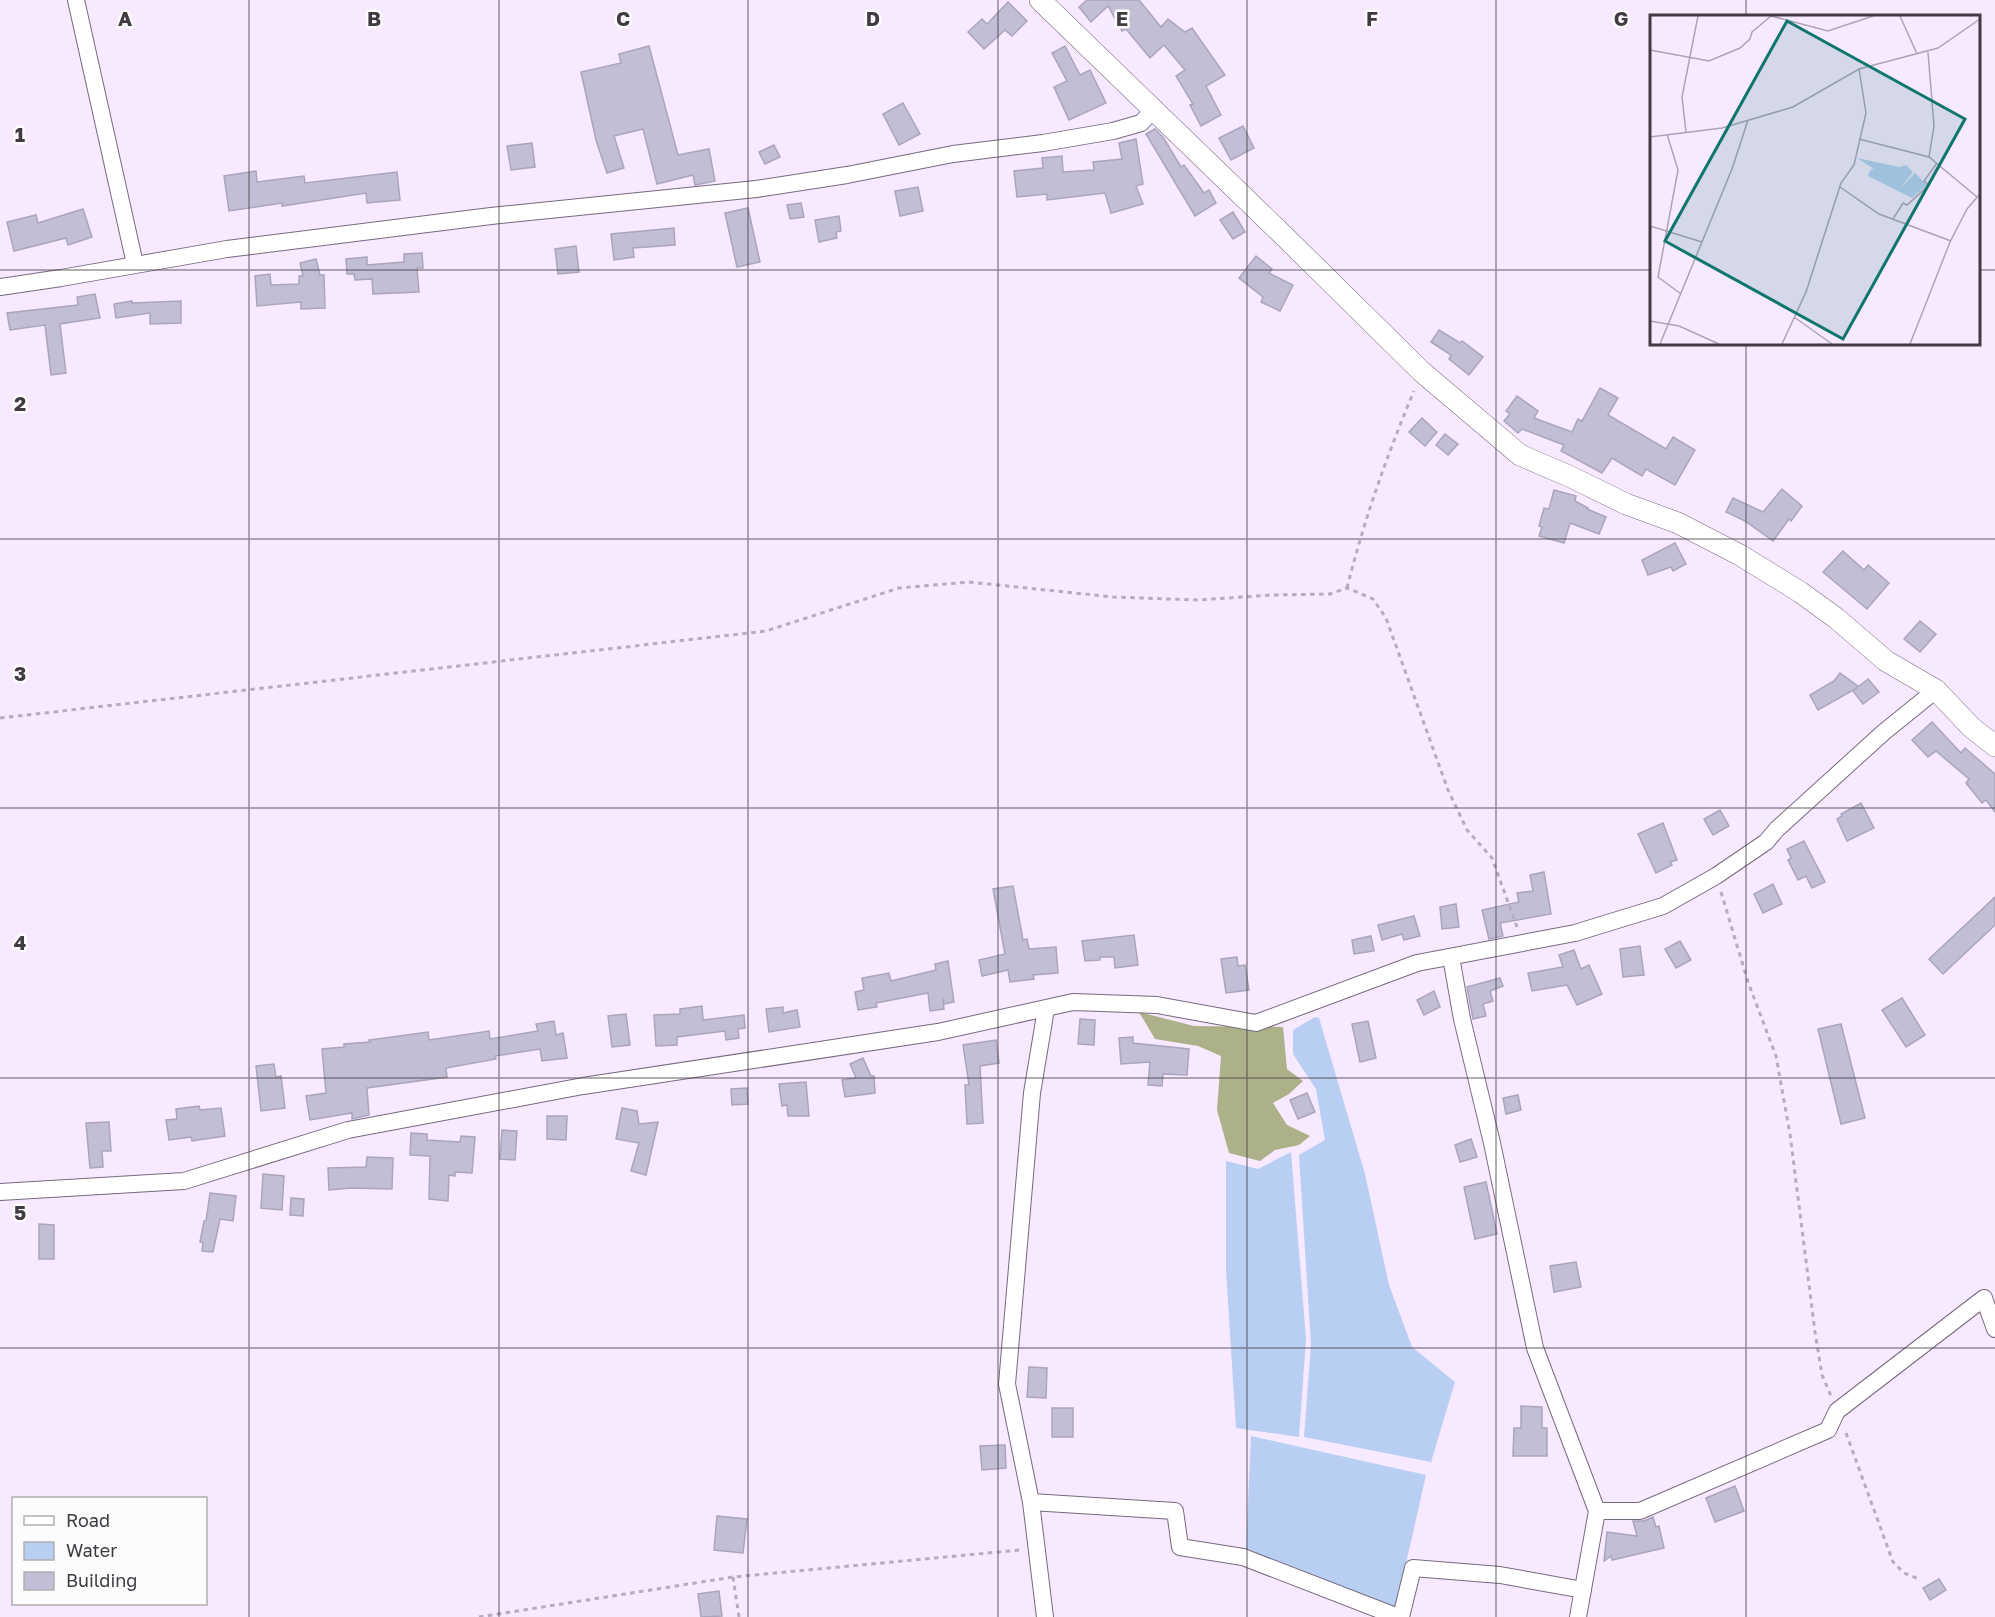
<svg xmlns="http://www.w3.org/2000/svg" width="1995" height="1617" viewBox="0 0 1995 1617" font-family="'Golos Text',sans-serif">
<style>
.forest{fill:#adb189}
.water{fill:#b8cef2}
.building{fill:#c2bed5;stroke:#aaa5bc;stroke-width:1.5}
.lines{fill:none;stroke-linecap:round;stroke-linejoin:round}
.minor-casing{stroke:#766a7d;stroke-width:18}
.tertiary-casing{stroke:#766a7d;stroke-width:22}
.path{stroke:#b7abbd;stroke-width:3;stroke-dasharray:4.5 4.5;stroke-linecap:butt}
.minor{stroke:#fff;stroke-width:16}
.tertiary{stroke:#fff;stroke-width:21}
.grid{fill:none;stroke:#403a43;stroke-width:1.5;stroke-opacity:0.55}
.inset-road{fill:none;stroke:#aea3b4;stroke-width:1.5}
.view{fill:#0f766e;fill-opacity:0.15;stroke:#0f766e;stroke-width:3}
.inset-edge{fill:none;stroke:#403a43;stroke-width:3}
.grid-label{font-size:20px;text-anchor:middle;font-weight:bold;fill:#403a43;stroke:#fcfcfc;stroke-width:5;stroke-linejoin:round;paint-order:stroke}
</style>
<rect width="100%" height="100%" fill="#f7e9ff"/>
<polygon class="forest" points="1139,1012 1194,1026 1283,1027 1287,1069 1303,1081 1289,1094 1273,1103 1287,1125 1310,1136 1299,1145 1275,1150 1260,1161 1229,1153 1217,1110 1221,1056 1198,1046 1155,1039"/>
<g class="water">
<polygon points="1315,1017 1319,1018 1365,1174 1389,1285 1412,1347 1455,1382 1431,1462 1304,1437 1311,1344 1299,1155 1325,1140 1316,1089 1293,1054 1293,1030"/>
<polygon points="1291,1152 1306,1339 1299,1437 1236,1428 1226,1270 1226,1161 1258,1169"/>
<polygon points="1251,1436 1426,1475 1396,1608 1337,1587 1246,1549"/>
</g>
<g class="building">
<polygon points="1087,0 1139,0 1161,27 1168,19 1185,32 1192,28 1225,75 1206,86 1221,115 1201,126 1190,105 1193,104 1176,76 1185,70 1164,45 1150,58 1126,29 1122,31 1108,6 1091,22 1079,7"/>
<polygon points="1008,2 1027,21 1012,36 1005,30 984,49 968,32 982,19 987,24"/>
<polygon points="649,46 678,155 709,149 715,181 695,185 693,175 657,184 643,129 614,136 624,168 607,173 596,140 581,72 621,63 619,54"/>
<polygon points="1065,46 1080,75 1090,70 1106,103 1069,120 1054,87 1067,81 1052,53"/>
<polygon points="903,103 920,134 899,145 883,114"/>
<polygon points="1243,126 1254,148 1231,160 1219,138"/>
<polygon points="1155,129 1163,137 1181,167 1184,165 1204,193 1209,190 1216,203 1195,216 1146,134"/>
<polygon points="1136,139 1143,184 1136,186 1143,204 1111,213 1105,193 1047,200 1047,194 1017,197 1014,171 1043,168 1042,158 1062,156 1063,172 1094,170 1093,162 1122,159 1119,143"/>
<polygon points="532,143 535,167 511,170 507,146"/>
<polygon points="774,145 780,157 765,164 759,152"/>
<polygon points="256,171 257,182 304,176 305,183 397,172 400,200 367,203 366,193 282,206 282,203 229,211 224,176"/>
<polygon points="918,187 923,211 900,216 895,191"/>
<polygon points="801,203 804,217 790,219 787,205"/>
<polygon points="748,208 760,262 737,267 725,213"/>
<polygon points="83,209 92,237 68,245 66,238 14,251 7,222 36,215 38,223"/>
<polygon points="1233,212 1245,232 1233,239 1220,220"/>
<polygon points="839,216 841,231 836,232 837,238 819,242 815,220"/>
<polygon points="674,228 675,245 633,248 634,257 614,260 611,234"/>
<polygon points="576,246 579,272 558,274 555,249"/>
<polygon points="422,253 423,268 417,268 419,292 373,294 372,279 355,280 354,274 347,274 346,259 367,257 367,265 404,262 404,254"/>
<polygon points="1256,256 1272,269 1269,273 1293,285 1280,311 1261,302 1263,297 1239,278"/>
<polygon points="316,259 320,275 324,275 325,308 301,309 301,302 257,306 255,276 270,274 271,285 299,284 299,276 303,276 300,263"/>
<polygon points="95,294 100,318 60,324 66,373 51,375 45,325 10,330 7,313 78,305 77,297"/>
<polygon points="132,301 132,303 181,301 181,323 150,324 150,313 116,318 114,304"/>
<polygon points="1439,330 1460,343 1462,341 1483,357 1469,375 1449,359 1451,355 1431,342"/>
<polygon points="1600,388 1618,398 1608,415 1666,449 1673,437 1695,450 1675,485 1646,469 1642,476 1612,458 1602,473 1561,451 1564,445 1522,429 1518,433 1504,421 1510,414 1506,411 1517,396 1538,411 1534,418 1572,432 1578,419 1582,421"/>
<polygon points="1422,418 1437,432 1425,446 1409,432"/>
<polygon points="1445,434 1458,444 1448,455 1436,445"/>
<polygon points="1782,489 1802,506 1791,521 1789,519 1773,541 1745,521 1726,512 1733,498 1763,512"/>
<polygon points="1554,490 1576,496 1575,501 1588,508 1587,509 1606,517 1599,534 1570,523 1564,543 1539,536 1542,527 1539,526 1544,508 1549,509"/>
<polygon points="1675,543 1686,564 1673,571 1671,567 1648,575 1642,560"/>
<polygon points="1843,551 1864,570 1868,565 1889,583 1867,609 1823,572"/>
<polygon points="1920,621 1936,634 1920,652 1904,639"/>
<polygon points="1840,673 1859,687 1818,710 1810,695 1834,681"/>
<polygon points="1868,679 1879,692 1863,704 1853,691"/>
<polygon points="1932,722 1961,753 1965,748 1995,774 1995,812 1986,800 1982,803 1966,783 1969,779 1936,751 1928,757 1912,740"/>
<polygon points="1861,803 1874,828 1847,841 1837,819 1842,816 1841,814"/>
<polygon points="1720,810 1729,826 1713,835 1704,819"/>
<polygon points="1663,823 1677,860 1670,862 1672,865 1656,873 1638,834"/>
<polygon points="1804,841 1825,882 1812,888 1806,876 1798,880 1788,860 1791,858 1787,849"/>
<polygon points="1544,872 1551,914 1500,923 1503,936 1489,939 1482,910 1519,902 1517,893 1533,891 1530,875"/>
<polygon points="1773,884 1782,904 1763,913 1754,894"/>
<polygon points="1013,886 1023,940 1027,939 1029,949 1056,947 1058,973 1033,975 1034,979 1010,982 1008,970 982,976 979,960 1005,954 993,889"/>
<polygon points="1995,897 1995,925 1943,974 1929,959"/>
<polygon points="1456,904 1459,927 1442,929 1440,907"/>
<polygon points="1414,916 1420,936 1404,940 1402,934 1382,940 1378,925"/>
<polygon points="1134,935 1138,965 1115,968 1114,957 1100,957 1100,960 1085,961 1082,941"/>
<polygon points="1371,936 1374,951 1354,954 1352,940"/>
<polygon points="1680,941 1691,960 1676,968 1665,949"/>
<polygon points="1640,946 1644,975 1623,977 1620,949"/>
<polygon points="1574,950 1581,969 1589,965 1602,994 1577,1005 1567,985 1532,991 1528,973 1563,967 1559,955"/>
<polygon points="1237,957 1238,966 1245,965 1249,990 1226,993 1221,959"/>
<polygon points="948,961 954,1002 944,1004 943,999 944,1009 930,1011 928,993 876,1003 877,1007 858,1010 855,992 864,990 862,978 889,973 891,981 936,970 935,964"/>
<polygon points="1500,978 1503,986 1490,991 1493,1001 1483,1004 1486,1016 1473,1019 1467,987"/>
<polygon points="1434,991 1440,1007 1424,1015 1417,1000"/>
<polygon points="1902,998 1925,1035 1906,1047 1882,1010"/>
<polygon points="702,1006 703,1020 744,1015 745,1028 738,1029 739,1038 726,1040 725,1031 677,1037 677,1045 656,1046 654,1015 680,1014 680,1009"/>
<polygon points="783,1007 783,1013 797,1010 800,1027 769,1032 766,1009"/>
<polygon points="626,1014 630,1045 612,1047 608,1016"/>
<polygon points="1080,1019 1095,1020 1094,1045 1078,1044"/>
<polygon points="554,1021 556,1035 563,1033 567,1058 542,1061 540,1049 495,1056 496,1059 446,1068 447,1077 367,1088 369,1115 352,1119 352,1113 310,1120 306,1096 326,1093 322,1049 344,1047 344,1044 370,1042 369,1040 428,1032 429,1040 489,1031 490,1039 538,1031 536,1024"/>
<polygon points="1368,1021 1376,1058 1360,1062 1352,1024"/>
<polygon points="1841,1024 1865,1118 1841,1124 1818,1029"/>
<polygon points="1133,1037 1133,1043 1189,1049 1187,1075 1163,1074 1162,1086 1148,1085 1150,1062 1121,1064 1119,1038"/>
<polygon points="996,1040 999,1063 980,1066 983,1123 967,1124 965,1085 969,1085 963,1045"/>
<polygon points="863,1058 871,1076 874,1076 875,1093 845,1097 842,1080 856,1078 850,1064"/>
<polygon points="274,1064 276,1077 281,1076 285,1108 261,1111 256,1066"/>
<polygon points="806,1082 809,1116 788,1116 787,1105 782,1106 779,1084"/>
<polygon points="747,1088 748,1104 732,1105 731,1089"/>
<polygon points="1307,1093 1315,1112 1298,1119 1290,1100"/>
<polygon points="1518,1095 1521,1110 1506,1114 1503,1098"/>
<polygon points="199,1106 200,1110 221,1108 225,1136 192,1141 191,1137 169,1140 166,1120 177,1119 176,1109"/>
<polygon points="622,1108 637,1111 639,1124 658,1122 646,1175 631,1171 639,1143 616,1139"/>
<polygon points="547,1116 567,1116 566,1140 547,1139"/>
<polygon points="109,1122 111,1151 102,1151 103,1167 90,1168 86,1123"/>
<polygon points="502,1130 517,1131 515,1160 500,1159"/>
<polygon points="411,1133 427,1134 427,1140 460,1142 461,1136 475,1137 472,1173 455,1172 455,1176 449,1175 448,1201 429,1199 430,1156 410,1155"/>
<polygon points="1471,1139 1477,1157 1460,1162 1455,1145"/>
<polygon points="367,1157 393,1158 392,1189 351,1188 329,1190 328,1168 366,1167"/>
<polygon points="263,1174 284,1176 282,1210 261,1208"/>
<polygon points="1486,1182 1497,1234 1475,1239 1464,1187"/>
<polygon points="210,1193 236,1196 233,1221 220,1219 213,1252 202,1251 203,1243 200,1242 204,1221 206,1221"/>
<polygon points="291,1198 304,1199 303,1216 290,1215"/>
<polygon points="39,1224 54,1225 54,1259 39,1259"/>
<polygon points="1576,1262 1581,1287 1554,1292 1550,1266"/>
<polygon points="1029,1367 1047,1368 1046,1398 1027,1397"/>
<polygon points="1521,1406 1542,1407 1542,1428 1547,1428 1547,1456 1513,1456 1514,1428 1521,1428"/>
<rect x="1052" y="1408" width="21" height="29"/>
<polygon points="1005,1445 1006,1468 982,1470 980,1446"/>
<polygon points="1735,1486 1744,1511 1715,1522 1706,1498"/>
<polygon points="717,1516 747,1519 743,1553 714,1550"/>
<polygon points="1653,1517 1656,1527 1659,1526 1664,1548 1612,1560 1611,1556 1604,1561 1607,1532 1637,1536 1633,1521 1644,1521"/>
<polygon points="1939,1579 1946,1590 1930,1600 1923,1588"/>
<polygon points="719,1591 722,1616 701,1617 698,1594"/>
</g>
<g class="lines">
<defs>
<g id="minor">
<polyline points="76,0 135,264"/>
<polyline points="0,287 61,278 227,249 491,216 756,189 847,175 953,154 1043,143 1113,131 1141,123 1153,110"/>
<polyline points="1451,957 1462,1019 1492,1143 1535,1348 1597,1511 1578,1617"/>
<polyline points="0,1192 184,1181 348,1130 583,1086 938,1032 1073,1002 1157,1005 1256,1023 1417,963 1575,933 1663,906 1716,876 1766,842 1777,829 1884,732 1936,690"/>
<polyline points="1031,1502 1175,1511 1180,1547 1243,1557 1398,1617"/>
<polyline points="1597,1511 1640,1511 1828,1430 1837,1411 1984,1298 1995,1329"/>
<polyline points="1045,1617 1031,1502 1007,1384 1032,1093 1046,1009"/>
<polyline points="1401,1617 1413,1568 1500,1575 1583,1590"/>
</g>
<polyline id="tertiary" points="1040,0 1283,235 1422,372 1520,455 1571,477 1626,504 1678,523 1740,555 1800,592 1836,618 1886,661 1936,690 1971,727 1995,746"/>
</defs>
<use href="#minor" class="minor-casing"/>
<use href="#tertiary" class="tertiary-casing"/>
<g class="path">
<path d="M1347,588C1364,520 1387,455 1414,391"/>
<polyline points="0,718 766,631 899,588 969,582 1113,597 1198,600 1272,595 1330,594 1347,588 1373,599 1386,618 1448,790 1467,830 1492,858 1517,927"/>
<polyline points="1721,892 1748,982 1776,1056 1790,1134 1815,1332 1822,1375 1831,1396"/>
<polyline points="1846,1433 1893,1562 1904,1573 1919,1579"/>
<polyline points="733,1577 739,1617"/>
<polyline points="479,1617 733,1577 1020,1550"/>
</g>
<use href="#minor" class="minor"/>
<use href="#tertiary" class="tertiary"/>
</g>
<path class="grid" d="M249,0V1617M499,0V1617M748,0V1617M998,0V1617M1247,0V1617M1496,0V1617M1746,0V16M0,270H1652M1978,270H1995M1746,344V1617M0,539H1995M0,808H1995M0,1078H1995M0,1348H1995"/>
<g transform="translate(1650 15)">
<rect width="330" height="330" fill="#f7e9ff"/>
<path d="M207,143L249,152L256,150L263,157L250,174L265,158L277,170L262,183L218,161L221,154H224Z" fill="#b8cef2"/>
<path class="inset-road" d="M250,1L267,39M0,35L59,46L90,33L100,24L102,17L121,1L178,16L223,1M278,37L284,111L279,142M36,117L32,82L48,1M17,119L28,155L8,262L31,279M0,122L72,113L143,92L209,54L288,33L330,4M209,124L279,142L327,182M190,172L229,199L301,226M243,204L253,188L257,190L279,170L274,166L287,148M0,211L52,227M144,302L182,329M0,306L29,311L69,329M10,329L82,154L98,105M132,329L156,277L191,168L204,150L216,98L209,54M260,329L300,227L317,194L330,179"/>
<path class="view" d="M137,6L315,104L193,324L15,226Z"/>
<rect width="330" height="330" class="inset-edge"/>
</g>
<g class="grid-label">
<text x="125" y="26">A</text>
<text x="374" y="26">B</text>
<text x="623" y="26">C</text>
<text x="873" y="26">D</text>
<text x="1122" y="26">E</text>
<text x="1372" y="26">F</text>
<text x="1621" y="26">G</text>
<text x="20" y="142">1</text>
<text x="20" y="411">2</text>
<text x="20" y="681">3</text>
<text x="20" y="950">4</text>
<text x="20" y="1220">5</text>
</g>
<rect x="12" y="1497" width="195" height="108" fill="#fcfcfc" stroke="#b1aeb2" stroke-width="1.5"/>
<rect x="24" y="1516" width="30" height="9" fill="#ffffff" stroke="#b1aeb2" stroke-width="1.5"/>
<text x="66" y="1527" font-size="18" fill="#403a43">Road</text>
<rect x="24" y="1542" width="30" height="18" fill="#b8cef2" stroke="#b1aeb2" stroke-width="1.5"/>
<text x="66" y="1557" font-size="18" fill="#403a43">Water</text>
<rect x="24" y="1572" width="30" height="18" fill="#c2bed5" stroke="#b1aeb2" stroke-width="1.5"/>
<text x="66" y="1587" font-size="18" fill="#403a43">Building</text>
</svg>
